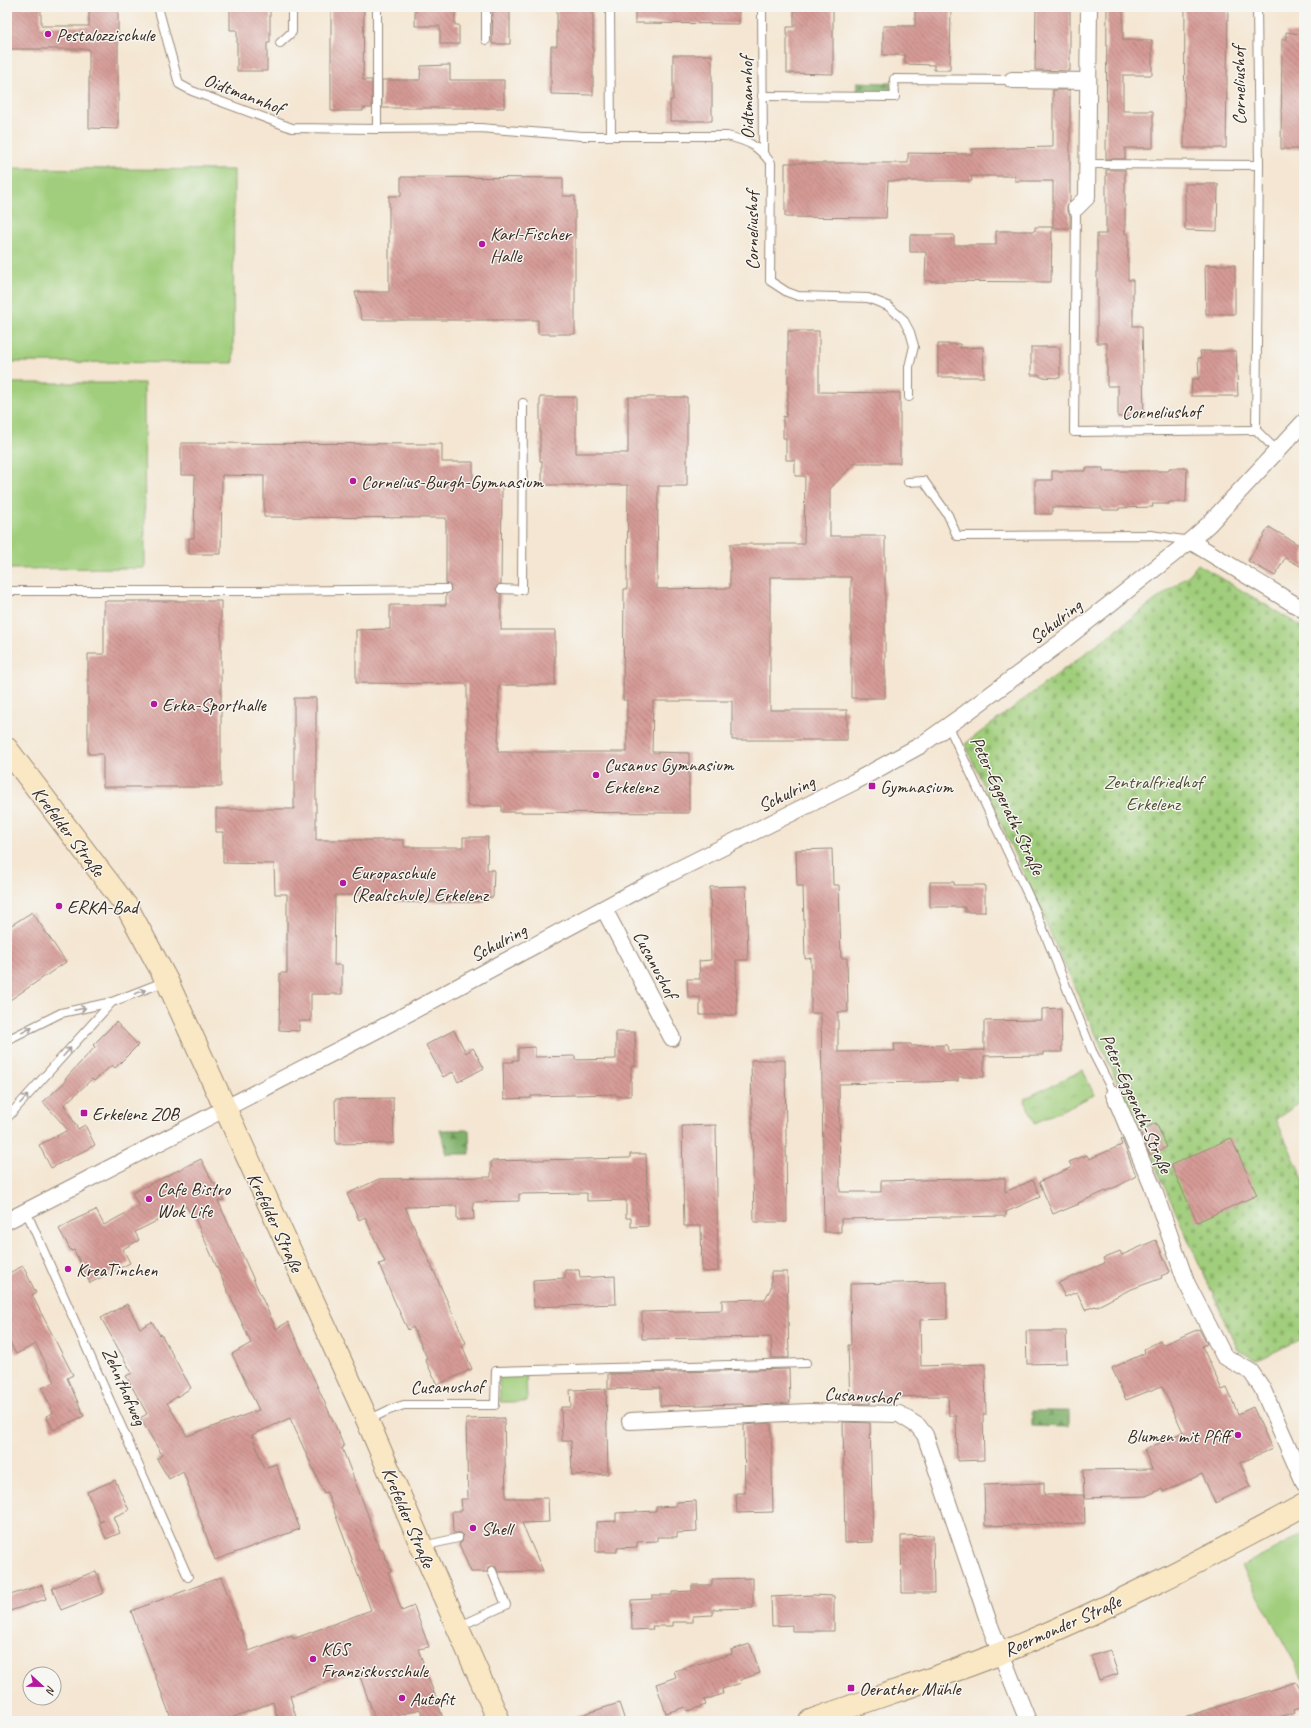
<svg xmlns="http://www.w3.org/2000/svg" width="1311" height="1728" viewBox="0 0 1311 1728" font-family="Caveat,sans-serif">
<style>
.grass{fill:#a0ce7b;stroke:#6e7c4c}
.forest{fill:url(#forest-firs);stroke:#5e6e44}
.cemetery{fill:url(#cemetery-stones);stroke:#6e7c4c}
.park{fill:url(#park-tufts);stroke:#6e7c4c}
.building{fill:url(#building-back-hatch)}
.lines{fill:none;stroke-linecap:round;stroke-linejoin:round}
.service-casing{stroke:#988878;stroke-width:10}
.minor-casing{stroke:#988878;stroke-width:18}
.secondary-casing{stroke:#988878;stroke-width:24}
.service{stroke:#fff;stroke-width:8}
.minor{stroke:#fff;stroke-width:16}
.secondary{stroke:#fae7c3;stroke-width:22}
.oneway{stroke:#a79f9a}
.poi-dot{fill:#b5179e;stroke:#f6f6f2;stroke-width:1.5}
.labels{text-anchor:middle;stroke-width:3;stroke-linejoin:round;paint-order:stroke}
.poi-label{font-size:19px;fill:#3b2a1e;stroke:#f6f6f2;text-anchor:start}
.street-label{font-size:19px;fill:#3b2a1e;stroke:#f6f6f2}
.park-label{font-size:19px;fill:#545335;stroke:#f6f6f2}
</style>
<defs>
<pattern id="forest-firs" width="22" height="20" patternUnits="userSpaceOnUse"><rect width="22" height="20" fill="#80b16b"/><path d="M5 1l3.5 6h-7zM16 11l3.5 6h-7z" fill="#6a9057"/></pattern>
<pattern id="cemetery-stones" width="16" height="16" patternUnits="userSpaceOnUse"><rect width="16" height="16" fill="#a0ce7b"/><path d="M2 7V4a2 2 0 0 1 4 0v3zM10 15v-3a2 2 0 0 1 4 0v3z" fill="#8bb16a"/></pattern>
<pattern id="park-tufts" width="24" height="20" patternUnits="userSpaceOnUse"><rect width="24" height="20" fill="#a0ce7b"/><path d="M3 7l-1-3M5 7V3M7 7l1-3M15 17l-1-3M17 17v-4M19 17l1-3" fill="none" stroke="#8bb16a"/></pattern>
<pattern id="building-back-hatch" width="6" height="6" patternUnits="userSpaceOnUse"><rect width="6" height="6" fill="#d59a95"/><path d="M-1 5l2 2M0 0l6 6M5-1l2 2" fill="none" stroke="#ae7e79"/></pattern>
</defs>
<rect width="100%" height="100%" fill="#f6f6f2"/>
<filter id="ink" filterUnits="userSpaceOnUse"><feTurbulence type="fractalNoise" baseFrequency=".025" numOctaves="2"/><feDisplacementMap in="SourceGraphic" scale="8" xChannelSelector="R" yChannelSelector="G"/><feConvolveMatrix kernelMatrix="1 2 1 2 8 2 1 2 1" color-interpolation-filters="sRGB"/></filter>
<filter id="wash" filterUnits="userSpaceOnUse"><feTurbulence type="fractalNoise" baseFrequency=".012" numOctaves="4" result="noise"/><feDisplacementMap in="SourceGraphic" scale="16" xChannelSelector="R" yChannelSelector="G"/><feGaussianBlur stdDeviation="0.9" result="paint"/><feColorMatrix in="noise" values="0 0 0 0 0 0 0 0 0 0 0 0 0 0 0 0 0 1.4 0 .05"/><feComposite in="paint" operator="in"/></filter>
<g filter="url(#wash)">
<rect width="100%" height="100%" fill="#f4e6d2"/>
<g class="grass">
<polygon points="7,168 234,170 233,363 7,362"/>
<polygon points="144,383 145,568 7,569 7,383"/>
<polygon points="526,1373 527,1402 500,1402 499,1374"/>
<polygon points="1304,1533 1304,1680 1242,1566"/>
</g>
<g class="forest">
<polygon points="857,82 891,83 891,93 857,93"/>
<polygon points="440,1130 469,1130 470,1154 447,1154"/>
<polygon points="1032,1411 1069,1411 1069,1427 1032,1426"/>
</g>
<polygon class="cemetery" points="1198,564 1304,628 1304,1100 1276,1119 1304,1181 1304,1338 1257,1360 1238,1350 965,744 1190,574"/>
<polygon class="park" points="1083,1070 1094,1095 1035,1123 1024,1099"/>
<g id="blocks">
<g class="building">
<polygon points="7,7 41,7 41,26 89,26 89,7 118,7 118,129 89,128 89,49 7,49"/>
<polygon points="230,7 270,7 270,43 267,43 267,71 237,71 237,30 230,30"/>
<polygon points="331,7 364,7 363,80 372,80 372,108 363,108 363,111 331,111"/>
<polygon points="415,7 455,7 455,25 459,25 459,44 440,44 440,26 415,26"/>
<polygon points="493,7 510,7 510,44 492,44"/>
<polygon points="557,7 593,7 593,95 551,94 551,46 557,46"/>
<polygon points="635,7 739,7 739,24 635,23"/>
<polygon points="794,7 833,7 833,74 787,73 787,27 794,27"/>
<polygon points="934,7 951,7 950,70 934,70 934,65 905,64 905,55 883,55 883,26 915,26 915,8 934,8"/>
<polygon points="1036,7 1070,7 1070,71 1035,70"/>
<polygon points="1107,7 1123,7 1123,40 1152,40 1152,75 1123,75 1123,111 1153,111 1153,148 1125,148 1125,159 1106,159"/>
<polygon points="1185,7 1228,7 1226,148 1184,148"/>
<polygon points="1286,32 1301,34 1301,39 1304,39 1304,149 1281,149 1282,39 1286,39"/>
<polygon points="673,55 712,55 712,121 670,121 670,100 673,100"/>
<polygon points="450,65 450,80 504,80 504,108 382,108 382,80 420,80 421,66"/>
<polygon points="1053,90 1070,90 1070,201 1067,206 1067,211 1070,215 1070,228 1053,228 1053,181 1015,181 1015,176 971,176 972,181 888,181 886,218 785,217 785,163 908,163 908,153 972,154 972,149 1053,147"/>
<polygon points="1106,170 1125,170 1125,234 1128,234 1128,280 1133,280 1133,326 1142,326 1144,417 1118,417 1118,386 1107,386 1107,343 1097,343 1097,234 1106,234"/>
<polygon points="401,177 563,178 563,196 575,196 575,334 538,334 538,320 362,320 355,292 389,292 389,196 401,196"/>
<polygon points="1185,184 1218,184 1217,231 1185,230"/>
<polygon points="1035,227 1052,227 1051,282 925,281 926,252 910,252 910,235 954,235 954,245 996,245 996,231 1035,231"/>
<polygon points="1205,265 1235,265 1235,314 1206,314"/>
<polygon points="788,331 819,331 819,392 900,393 900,463 855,463 830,489 830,536 885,536 885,698 851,698 851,577 770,577 770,710 847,710 847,740 732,740 732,701 653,701 652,752 689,753 689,813 502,812 502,806 467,806 467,684 356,683 356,630 390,629 390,605 446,605 446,594 449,593 451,589 450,586 446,584 446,518 264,517 264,476 222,475 221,554 189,554 189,538 194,538 195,475 181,475 181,443 442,444 442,462 473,462 473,486 502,486 501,584 497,586 496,589 498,593 501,594 501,630 555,630 555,685 499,685 498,752 627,752 627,700 623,700 624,589 627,589 628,485 542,485 542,461 540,461 540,397 576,397 576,453 628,453 628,397 687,397 687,486 658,486 657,589 730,588 730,544 804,544 805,476 795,476 795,460 786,460 786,438 783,438 783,416 786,417 788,395"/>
<polygon points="938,344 960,344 960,348 983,347 984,377 938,377"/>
<polygon points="1031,347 1060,347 1060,378 1040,377 1040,375 1031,375"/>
<polygon points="1200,351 1236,351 1238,396 1191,396 1192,379 1199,379 1198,358 1201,358"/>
<polygon points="1086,468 1103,468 1103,471 1169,471 1169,468 1187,468 1186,502 1169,502 1169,504 1152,504 1153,507 1119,508 1119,510 1103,510 1102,508 1052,507 1052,514 1035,514 1035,480 1052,480 1052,471 1086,471"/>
<polygon points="1269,527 1304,548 1304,568 1285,558 1275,576 1248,561"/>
<polygon points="104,601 221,601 221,787 103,787 103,754 88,754 88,654 104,654"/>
<polygon points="294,698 316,698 316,840 404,840 404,847 463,847 463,837 488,837 487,870 494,870 493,897 482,897 482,902 395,902 395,895 335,895 334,965 342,965 342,994 311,994 311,1021 299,1021 299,1031 279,1030 280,973 287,973 287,894 275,894 274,864 223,863 223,832 216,832 216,809 294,809"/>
<polygon points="832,849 833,885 839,885 841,958 847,958 848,1012 838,1012 838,1052 895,1051 894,1044 911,1044 911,1046 947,1045 948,1051 984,1050 984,1021 1042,1020 1042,1009 1061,1008 1062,1052 1043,1052 1043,1055 984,1056 984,1077 958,1077 958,1081 839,1084 840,1192 881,1192 881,1181 1005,1178 1005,1192 1033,1180 1040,1197 1006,1212 1006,1216 841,1219 841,1232 824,1232 821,1013 811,1013 811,958 805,959 803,886 797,886 796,850"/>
<polygon points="930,882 954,882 954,885 985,885 985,912 965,912 965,907 930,907"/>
<polygon points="746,886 748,960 736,960 737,1015 700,1015 700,997 688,997 687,979 700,979 699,961 711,960 710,887"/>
<polygon points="32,912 66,962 7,1002 7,928"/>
<polygon points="116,1022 138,1045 115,1068 112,1065 94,1081 92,1079 64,1105 78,1129 85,1125 95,1145 51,1168 39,1145 68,1130 43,1102 66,1081 65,1079 95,1047 93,1045"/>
<polygon points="454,1030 466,1053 473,1048 484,1068 458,1082 453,1072 443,1077 426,1045"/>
<polygon points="616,1032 635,1032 635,1066 631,1066 631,1096 616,1096 616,1094 531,1096 531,1098 504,1099 503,1062 513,1062 513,1060 518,1060 518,1048 535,1047 535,1057 575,1056 575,1060 616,1059"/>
<polygon points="751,1060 785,1060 787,1222 754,1222"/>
<polygon points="393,1098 394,1143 336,1144 335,1099"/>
<polygon points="1156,1123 1167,1147 1150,1155 1140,1131"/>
<polygon points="716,1125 718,1271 702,1272 701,1226 684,1226 682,1126"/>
<polygon points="1231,1138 1257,1195 1197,1222 1171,1165"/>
<polygon points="1122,1139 1136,1176 1120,1185 1078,1203 1079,1204 1062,1211 1062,1210 1053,1214 1039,1182 1072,1167 1069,1162 1087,1155 1089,1159 1122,1145 1120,1140"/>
<polygon points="630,1154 646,1154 648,1226 631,1227 631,1218 626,1218 626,1200 587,1201 587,1193 519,1194 519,1201 473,1202 474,1219 457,1220 457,1206 405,1207 466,1343 462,1345 472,1369 437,1385 425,1359 427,1358 413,1327 408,1330 394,1300 379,1264 385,1262 365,1217 359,1220 347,1194 379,1179 491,1177 491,1161 630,1158"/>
<polygon points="201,1159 213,1183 215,1183 224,1200 218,1201 276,1329 288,1322 335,1425 344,1447 342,1448 370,1520 369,1521 380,1550 382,1549 391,1571 388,1572 402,1611 414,1606 429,1647 418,1649 444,1721 425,1721 420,1709 381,1721 376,1721 358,1671 290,1696 297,1721 278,1721 273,1702 223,1721 172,1721 131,1611 221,1577 249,1651 292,1635 293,1639 371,1610 327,1492 324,1493 290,1418 252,1435 264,1468 276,1464 300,1529 215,1560 183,1471 169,1479 157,1459 162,1455 140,1418 147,1414 126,1376 132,1373 101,1318 127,1304 140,1328 152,1322 160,1335 161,1334 191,1388 167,1403 187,1436 259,1410 232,1354 251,1343 193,1214 191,1215 186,1206 135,1232 139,1240 123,1249 130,1263 90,1283 74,1250 71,1251 59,1229 76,1219 96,1210 104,1225 139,1206 132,1193"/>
<polygon points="1156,1240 1170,1272 1161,1276 1162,1278 1129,1290 1096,1307 1095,1306 1085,1310 1077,1292 1065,1297 1058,1283 1105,1263 1103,1258 1120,1251 1122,1255"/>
<polygon points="23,1266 36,1293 32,1295 73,1375 67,1378 84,1416 53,1430 46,1416 53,1413 42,1388 55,1382 36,1344 16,1354 7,1336 7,1274"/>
<polygon points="565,1270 579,1270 580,1278 615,1276 616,1304 534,1307 533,1280 565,1278"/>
<polygon points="771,1272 787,1272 789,1358 772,1358 771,1337 642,1339 642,1312 722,1310 722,1300 765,1299 771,1288"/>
<polygon points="947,1282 947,1319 920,1320 921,1366 985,1364 986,1415 983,1415 984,1460 957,1461 956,1416 949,1416 948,1396 869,1397 870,1404 850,1403 848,1345 851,1345 850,1284"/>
<polygon points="1199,1329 1207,1344 1202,1346 1222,1390 1227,1388 1238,1414 1253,1407 1272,1449 1240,1463 1251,1486 1215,1503 1202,1474 1163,1492 1162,1489 1146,1496 1084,1498 1083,1470 1152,1469 1144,1450 1183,1432 1162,1386 1126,1400 1112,1368 1145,1353 1144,1349 1160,1341 1162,1345"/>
<polygon points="1026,1331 1066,1331 1067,1363 1027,1364"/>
<polygon points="789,1369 790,1403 743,1406 743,1404 660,1406 660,1388 608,1389 608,1374"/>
<polygon points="606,1389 608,1474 572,1475 571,1441 562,1441 561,1407 571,1407 570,1390"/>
<polygon points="504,1418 506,1498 548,1498 549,1522 522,1523 543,1571 498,1572 496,1567 492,1566 488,1567 487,1572 471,1572 459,1544 462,1542 463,1536 460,1533 454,1533 453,1531 452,1511 462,1511 461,1499 468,1499 466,1419"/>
<polygon points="843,1422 870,1423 873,1542 845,1543"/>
<polygon points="771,1423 773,1512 737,1513 736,1493 745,1493 744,1425"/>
<polygon points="115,1480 129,1510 113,1517 120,1533 106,1539 99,1523 104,1520 100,1522 87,1492"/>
<polygon points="1044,1483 1044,1495 1084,1495 1085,1523 985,1526 984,1485"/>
<polygon points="696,1501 697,1532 677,1533 677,1537 657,1537 657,1541 637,1542 637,1547 617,1548 617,1552 596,1552 596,1522 616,1521 616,1513 656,1511 656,1507 676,1506 676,1502"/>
<polygon points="933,1535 934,1593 902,1593 901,1536"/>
<polygon points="96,1571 104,1593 61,1610 52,1588"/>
<polygon points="753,1578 753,1608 713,1609 713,1615 693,1616 693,1622 673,1622 673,1626 652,1626 653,1629 632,1630 631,1600 652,1599 652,1595 672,1595 672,1592 692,1591 692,1585 712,1585 712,1579"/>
<polygon points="42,1585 46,1599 7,1612 7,1596"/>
<polygon points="813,1595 834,1596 834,1631 792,1631 792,1625 772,1626 771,1597"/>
<polygon points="750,1644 760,1673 740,1680 741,1683 722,1689 723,1694 704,1700 706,1705 687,1711 685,1707 666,1713 656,1684 676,1677 674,1671 732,1654 731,1650"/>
<polygon points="1110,1650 1118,1674 1099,1680 1091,1656"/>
<polygon points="1296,1682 1304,1696 1304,1706 1294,1709 1295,1712 1267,1721 1186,1721 1185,1717"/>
<polygon points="619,1703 625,1721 573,1721 572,1718"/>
</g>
</g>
</g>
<g filter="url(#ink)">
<use href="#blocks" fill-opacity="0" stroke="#988878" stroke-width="1"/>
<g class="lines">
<defs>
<g id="service">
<path d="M158,7L179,84L192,91L292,128L377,129L480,128L582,136H727C748,141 757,145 771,163L770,281L787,292L798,296L868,298L888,306L903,319L910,332L914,346L909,367V397"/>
<polyline points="377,7 377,129"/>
<polyline points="610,7 611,136"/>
<polyline points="762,7 763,153"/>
<polyline points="486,40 486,7"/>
<polyline points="280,43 292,32 292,7"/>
<polyline points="762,96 895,97 894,79 1012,80"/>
<polyline points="1088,164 1259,165"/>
<polyline points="1076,208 1074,432 1256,430"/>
<polyline points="1256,430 1259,165 1257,7"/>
<polyline points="1256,430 1277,451"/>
<polyline points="908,482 924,481 948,515 957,536 1151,535 1190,541"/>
<polyline points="501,589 522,590 523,403"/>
<polyline points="7,591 256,591 446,589"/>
<polyline points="948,725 1037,914 1092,1051 1114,1094"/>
<polyline points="7,1043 11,1038 61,1013 112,1002 166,981"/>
<polyline points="7,1118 112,1002"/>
<polyline points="26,1211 188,1577"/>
<polyline points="368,1420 389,1410 404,1405 495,1405 496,1371 806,1363"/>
<polyline points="423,1546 458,1538"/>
<polyline points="458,1627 506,1605 492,1571"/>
</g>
<g id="minor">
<polyline points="1012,80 1088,81"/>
<polyline points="1076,208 1087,197 1089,7"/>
<polyline points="1190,541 1304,610"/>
<polyline points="604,909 672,1038"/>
<polyline points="1114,1094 1153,1188 1186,1282 1224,1356 1251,1372 1262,1388 1304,1483"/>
<polyline points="7,1221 381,1028 649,884 854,782 921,745 966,713 1068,637 1190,541 1209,524 1304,422"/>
<polyline points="630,1421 808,1412 899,1414 918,1426 925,1435 990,1626 1028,1721"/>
</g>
<g id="secondary">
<polyline points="7,749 127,907 167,981 362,1408 422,1547 499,1721"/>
<path d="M810,1721C873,1698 938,1678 1001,1653C1105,1611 1205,1559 1304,1505"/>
</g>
</defs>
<use href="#service" class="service-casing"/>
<use href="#minor" class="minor-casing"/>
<use href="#secondary" class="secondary-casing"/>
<use href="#service" class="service"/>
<use href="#minor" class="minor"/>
<use href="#secondary" class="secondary"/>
</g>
<defs><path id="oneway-shaft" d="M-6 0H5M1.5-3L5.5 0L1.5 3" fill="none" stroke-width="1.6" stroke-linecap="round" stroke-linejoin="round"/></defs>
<g class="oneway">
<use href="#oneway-shaft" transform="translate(140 992) rotate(-20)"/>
<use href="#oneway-shaft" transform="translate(80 1009) rotate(-12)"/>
<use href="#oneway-shaft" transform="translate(27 1030) rotate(-27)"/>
<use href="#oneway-shaft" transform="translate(67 1052) rotate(-48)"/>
<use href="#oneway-shaft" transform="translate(24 1099) rotate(-48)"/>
</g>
</g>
<g class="poi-dot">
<circle cx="48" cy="34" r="4"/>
<circle cx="482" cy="244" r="4"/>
<circle cx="353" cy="481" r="4"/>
<circle cx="154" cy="704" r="4"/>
<circle cx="596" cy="775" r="4"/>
<rect x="868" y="782" width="8" height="8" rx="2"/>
<circle cx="343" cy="883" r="4"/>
<circle cx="59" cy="906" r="4"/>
<rect x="80" y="1109" width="8" height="8" rx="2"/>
<circle cx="149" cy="1199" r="4"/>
<circle cx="68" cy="1269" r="4"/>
<circle cx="1238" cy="1435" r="4"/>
<circle cx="473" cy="1528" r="4"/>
<circle cx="313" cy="1659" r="4"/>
<rect x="847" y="1684" width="8" height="8" rx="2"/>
<circle cx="402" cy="1698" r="4"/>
</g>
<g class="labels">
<g class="poi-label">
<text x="56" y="41">Pestalozzischule</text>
<text x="490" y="240">Karl-Fischer<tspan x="490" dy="22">Halle</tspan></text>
<text x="361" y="488">Cornelius-Burgh-Gymnasium</text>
<text x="162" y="711">Erka-Sporthalle</text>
<text x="604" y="771">Cusanus Gymnasium<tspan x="604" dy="22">Erkelenz</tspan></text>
<text x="880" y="793">Gymnasium</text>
<text x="351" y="879">Europaschule<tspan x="351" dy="22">(Realschule) Erkelenz</tspan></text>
<text x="67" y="913">ERKA-Bad</text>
<text x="92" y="1120">Erkelenz ZOB</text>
<text x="157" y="1195">Cafe Bistro<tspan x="157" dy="22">Wok Life</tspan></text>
<text x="76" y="1276">KreaTinchen</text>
<text x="1230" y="1442" text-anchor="end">Blumen mit Pfiff</text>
<text x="481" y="1535">Shell</text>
<text x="321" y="1655">KGS<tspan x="321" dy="22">Franziskusschule</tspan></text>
<text x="859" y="1695">Oerather Mühle</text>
<text x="410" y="1705">Autofit</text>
</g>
<g class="street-label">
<text transform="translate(1238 86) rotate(-91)" y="7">Corneliushof</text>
<text transform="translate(244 93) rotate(21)" y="7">Oidtmannhof</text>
<text transform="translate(746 98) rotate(-91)" y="7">Oidtmannhof</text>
<text transform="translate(751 231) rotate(-90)" y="7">Corneliushof</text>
<text transform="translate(1161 411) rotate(-1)" y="7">Corneliushof</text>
<text transform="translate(1055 621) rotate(-38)" y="7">Schulring</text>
<text transform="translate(786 793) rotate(-26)" y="7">Schulring</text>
<text transform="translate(1008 805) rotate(65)" y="7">Peter-Eggerath-Straße</text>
<text transform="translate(69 831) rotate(53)" y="7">Krefelder Straße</text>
<text transform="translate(498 942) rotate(-28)" y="7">Schulring</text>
<text transform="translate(656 964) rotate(62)" y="7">Cusanushof</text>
<text transform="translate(1137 1103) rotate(66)" y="7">Peter-Eggerath-Straße</text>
<text transform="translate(276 1222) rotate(65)" y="7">Krefelder Straße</text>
<text transform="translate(125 1386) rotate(66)" y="7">Zehnthofweg</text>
<text transform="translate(447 1386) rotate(-1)" y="7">Cusanushof</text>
<text transform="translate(861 1395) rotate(4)" y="7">Cusanushof</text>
<text transform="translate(409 1517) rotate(67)" y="7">Krefelder Straße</text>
<text transform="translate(1062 1625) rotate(-24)" y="7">Roermonder Straße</text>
</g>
<g class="park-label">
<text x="1153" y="788">Zentralfriedhof<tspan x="1153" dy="22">Erkelenz</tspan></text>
</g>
</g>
<rect width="1311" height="1728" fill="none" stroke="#f6f6f2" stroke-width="24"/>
<g transform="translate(42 1686) rotate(112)"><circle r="19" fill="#f6f6f2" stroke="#aba49d"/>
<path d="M0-3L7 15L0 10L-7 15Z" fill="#b5179e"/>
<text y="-6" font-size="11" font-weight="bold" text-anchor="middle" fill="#3b2a1e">N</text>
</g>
</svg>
